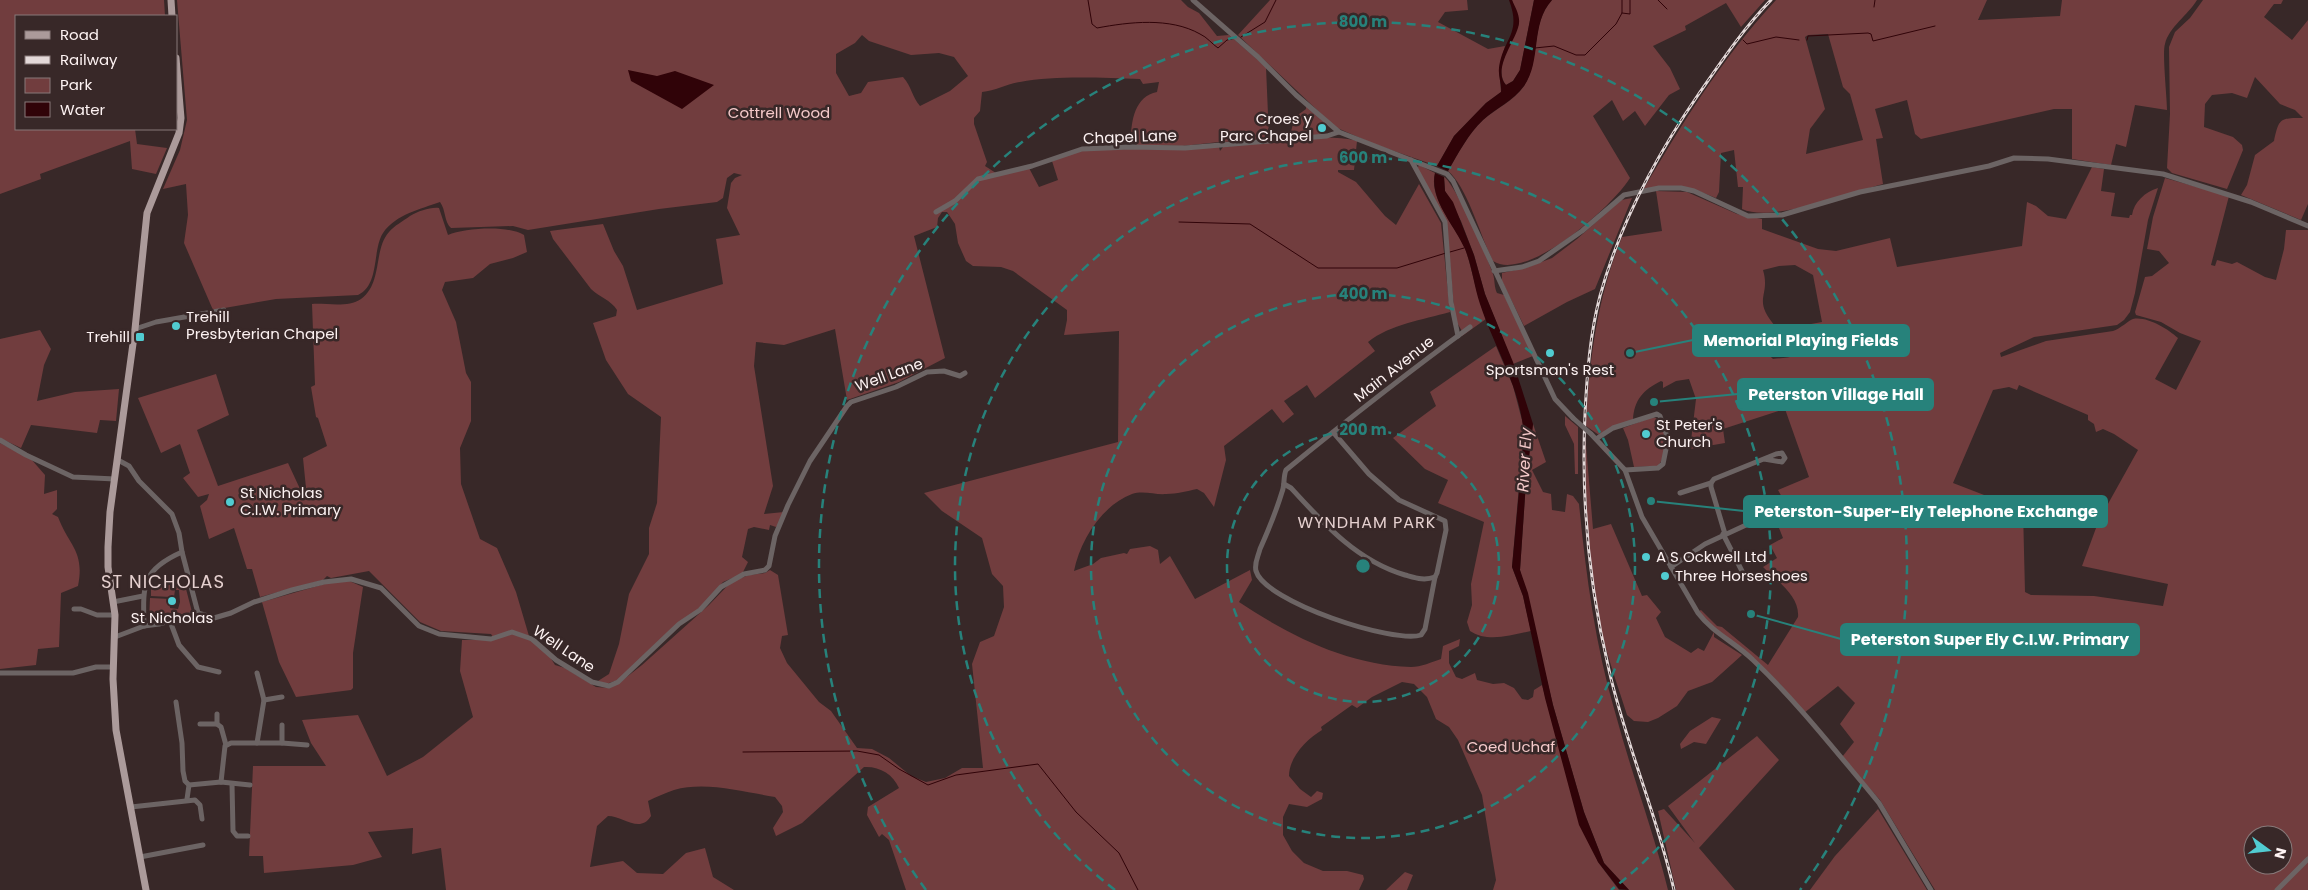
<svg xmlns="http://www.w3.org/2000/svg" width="2308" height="890" viewBox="0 0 2308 890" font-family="Poppins,sans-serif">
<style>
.green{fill:#713d3e;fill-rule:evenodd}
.water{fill:#300308}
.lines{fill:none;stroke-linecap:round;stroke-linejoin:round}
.stream{stroke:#300308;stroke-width:1}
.minor{stroke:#6c6464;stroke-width:5}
.major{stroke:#ab9a9a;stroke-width:7}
.rail-casing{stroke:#e3d8d8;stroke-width:3}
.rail{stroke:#382828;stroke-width:1;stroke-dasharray:4;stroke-linecap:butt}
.minor-bridge{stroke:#6c6464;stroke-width:5}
.ring{fill:none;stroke:#27827b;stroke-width:2.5;stroke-dasharray:9 6}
.poi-dot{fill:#51ccd1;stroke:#382828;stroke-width:2}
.labels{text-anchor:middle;stroke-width:5;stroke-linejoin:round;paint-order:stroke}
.park-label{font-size:15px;fill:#f5caca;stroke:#382828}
.poi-label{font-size:15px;fill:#fdf2f2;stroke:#382828;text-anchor:start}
.street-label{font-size:15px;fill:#fdf2f2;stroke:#382828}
.water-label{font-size:16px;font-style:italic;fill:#f5caca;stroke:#382828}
.neighbourhood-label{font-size:16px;letter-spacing:1px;fill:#e5d0cf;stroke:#382828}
.quarter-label{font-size:18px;letter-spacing:1px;fill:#e5d0cf;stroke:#382828}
.centre{fill:#27827b;stroke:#382828;stroke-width:2.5}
.ring-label{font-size:15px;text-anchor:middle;font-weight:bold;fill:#27827b;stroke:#382828;stroke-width:5;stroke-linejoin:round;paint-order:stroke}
.leader{fill:none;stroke:#27827b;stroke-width:2}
.callout-dot{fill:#27827b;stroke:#382828;stroke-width:2}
.callout{fill:#27827b;stroke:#27827b;stroke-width:2}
.callout-label{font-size:16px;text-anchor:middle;font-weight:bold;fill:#fff}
</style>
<rect width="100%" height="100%" fill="#382828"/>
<g class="green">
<polygon points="0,0 164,0 165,16 16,16 16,129 135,129 137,144 167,148 156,174 132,169 130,141 40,174 41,179 0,194"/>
<path d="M177,0H1181L1188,7L1199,13L1217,36L1229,35L1266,67L1269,138L1224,142L1219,140V142L1182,146L1137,145L1131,139C1131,121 1135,96 1157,92L1159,82L1143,84L1140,79C1104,78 1056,75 1020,82C1007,84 996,91 982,92L980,111L974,118V124L987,162L985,166L999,175L1029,168L1039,187L1058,180L1052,161L1083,150L1219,147L1220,151L1223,147C1260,143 1323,132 1357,141L1354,170H1338V172L1356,182L1385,216L1396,225L1419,184L1441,223L1450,312C1422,320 1391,324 1368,342L1375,351L1315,398L1307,385L1284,401L1294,414L1283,423L1272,409L1224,446L1226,460L1214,507L1204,493L1197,489C1187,491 1177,494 1166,494C1155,495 1143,490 1132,494C1101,506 1080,541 1074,571L1093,564L1101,558L1124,553L1127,554L1130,549L1150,546L1158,550L1160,564L1170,556L1195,599L1250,570L1252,580L1239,602C1290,636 1348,665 1411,667C1421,667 1432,662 1441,659L1443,646L1460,639L1459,646L1449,651V663L1456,677L1462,679L1475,673L1477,680L1493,684L1504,683L1514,688L1522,699L1528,700L1533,697L1534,690L1542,685L1562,758L1598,862L1619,890H1493L1496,880L1482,795L1458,740L1449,727L1436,719L1427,697L1414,684L1402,682L1372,697L1357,708L1352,705L1321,727L1322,730C1307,739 1289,757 1289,776L1300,789L1311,797L1317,791L1323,793L1322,799L1307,807L1289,804L1283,817V835L1292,851L1304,863L1323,871H1347L1363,875L1364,879L1359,890H906L889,840L882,834L879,837L867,815L868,807L899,788C893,774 879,766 864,767L802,823L776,836L773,828L783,812L782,806L775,797C743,792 706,781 674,790C665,793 656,797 648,801L651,816C640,834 623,816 608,816L597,826L590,867L623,861L637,873L663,874L686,853L705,848L713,877L734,890H446L441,848L412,854L413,828L368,832L382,857L353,865L264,873L263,856H249L253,766H326L311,743L302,720L358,715L387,776L423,757L473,717L460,671L462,640H495L491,634L441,631L420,622L369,571L331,578L327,576L323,580L260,597L252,569H247L234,528L209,539L200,506L207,500L209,494L198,497L183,478L190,473L180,444L161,453L138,398L216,374L229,415L197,430L218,486L288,463L301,491L306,488L303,458L327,446L318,418L316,417L311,387L315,385L312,304C327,303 348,308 361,299C383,283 373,250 389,232C394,226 403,221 410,216C419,211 430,207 439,208L448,235C465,228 508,225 524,235L527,252L513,258L490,264L473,278L445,282L442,290L456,322L466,373L471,382V421L460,448L461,484L480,539L497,548L516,592L529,636L550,657L555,665L565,668L596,687L609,688L619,683L642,665L709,605L731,582L749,575L765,573L770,570L778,575L788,635L782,636L780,648L787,663L819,702L831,711L857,748L872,749L889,758L911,776L926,782L945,778L962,768H983L972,664L980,642L994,636L1004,607L1003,586L992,574L982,538L942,511L924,493L1118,442L1119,331L1064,335L1067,320V310L1013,271L1001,267L973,266L966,261L958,243L955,224L947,212H942L938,218L937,227L914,236L945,358L899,382L847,400L835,329L784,345L756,342L754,366L773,486L764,514L784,512L781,521L776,527L770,525L769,530L754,527L748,529L742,557L748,562L742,574L723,582L699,610L679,622L618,680L606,684L598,681L609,674L619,644L629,594L649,554V528L657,503L661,417L628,394L606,360L593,323L616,316L617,310C611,300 599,297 591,289L553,239L550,231L603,224L614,251L623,266L637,310L723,284L716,239L740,235L727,208L731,183L735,178L742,175L734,173L727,178L723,198L717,202L659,209L528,230L513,226L451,228C444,222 446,210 440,202C421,209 396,214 383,233C372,250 380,285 358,295L276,299L213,310L184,243L188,215L186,184L163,189L180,150L187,120ZM862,35L869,41L911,55L939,53L954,57L968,76L950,91L920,106C912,97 912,87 903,77L868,82L861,93L849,96L836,73V54L855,43Z"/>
<polygon points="1270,0 1467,0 1468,10 1445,12 1438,22 1488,49 1505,46 1499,68 1501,92 1486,103 1454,136 1437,166 1374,144 1335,127 1238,35"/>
<path d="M1512,0H1534L1520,70L1513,81L1506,85C1492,68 1514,40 1519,23Z"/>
<path d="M1552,0H1765L1741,27L1726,3L1685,26L1686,30L1653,46L1670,68L1680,89L1669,95L1645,126L1635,111L1623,121L1612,100L1593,116L1630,178C1613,206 1527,283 1493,261C1481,238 1467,186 1448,171C1458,154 1468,134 1483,120C1495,109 1514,101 1524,86C1541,60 1530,24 1552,0Z"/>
<path d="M1776,0H1987L1978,20L2060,16L2062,0H2197C2188,15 2169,27 2165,44C2162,52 2167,98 2167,110L2135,105L2126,147L2116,144L2111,165L2072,159V109H2054L1921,139L1915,134L1907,100L1875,109L1883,138L1876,139L1883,184C1850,193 1772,223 1742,209L1743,187H1738L1734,150L1721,153L1719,192L1716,198L1696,190H1643C1683,122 1722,58 1776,0ZM1828,34L1843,87L1850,94L1863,140L1806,154L1810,129L1825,109L1805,37L1808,35Z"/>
<path d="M2203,0H2283L2281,4H2274L2264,17L2292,40L2308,20V204L2301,220L2241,195L2247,185L2255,155L2274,141C2279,118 2280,118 2303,118L2295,110L2280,104L2255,77L2247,98L2232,93L2212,95L2205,104L2204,127L2233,137L2242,145L2243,150L2227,189L2172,173L2167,168L2170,114L2169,47L2175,32L2190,18Z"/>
<polygon points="1306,105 1326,124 1319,127 1322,135 1290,135 1295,117 1306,109"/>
<path d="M1419,165L1435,173C1428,200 1457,227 1466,251C1473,273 1477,297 1486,319L1462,336L1463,333L1455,319L1446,220L1417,169Z"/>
<path d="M2092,167L2104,169L2101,191L2115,193L2111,216L2129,218L2130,215H2132C2134,202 2145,192 2158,188L2148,220L2135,293L2130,312L2124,320L2117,325L2034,337L2000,353L2001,357L2046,341L2113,331C2120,329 2129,320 2133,319C2147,316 2168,329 2178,338L2155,379L2176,390L2201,341L2180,333L2161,322L2136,315L2135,312L2145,277L2152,276L2169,263L2159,251L2147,249L2153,217L2165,178L2229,196L2211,265L2215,266L2217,260L2232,264L2237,262L2265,277L2276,280L2284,249L2286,230H2308V857L2275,890H1935L1880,800L1842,757L1854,742L1840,724L1855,703L1838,686L1804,713L1780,684L1707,621L1699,611L1701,610L1717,626L1722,627L1768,665L1798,617C1800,596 1776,580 1763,567L1777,558L1770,545L1783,538L1779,528L1795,521L1778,490L1809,477L1785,409L1723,429L1725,443L1690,449L1696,399L1689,379L1676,381L1663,388V382L1661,381C1643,390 1634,400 1633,420L1599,435L1586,426C1589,361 1597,298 1622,237L1662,231L1656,191L1687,192L1737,214L1762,219V229L1818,249L1836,251L1890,238L1897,267L2022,246L2027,202L2036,206L2048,216L2066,219ZM1795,265L1813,275L1822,322L1811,324C1803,354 1808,356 1773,359L1767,353L1773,343L1776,327C1751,298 1771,297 1763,270L1779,266ZM2019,385L2088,415V420L2094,424L2096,432L2103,429L2114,434L2138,450L2099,520L2082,566L2168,584L2163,606L2094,596L2031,595L2025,592L2023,510L1953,483L1993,390L2009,387L2017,390ZM2253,835H2283V865H2253Z"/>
<path d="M1444,177C1455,183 1488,259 1493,274C1495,280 1494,287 1497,293L1504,295L1533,356L1513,364L1485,294L1474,255L1461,221L1445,191Z"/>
<polygon points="1632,198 1595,289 1567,302 1524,326 1502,281 1502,273 1528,267 1552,258 1577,239 1621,200"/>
<polygon points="40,330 51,349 44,365 37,401 75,392 119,389 116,421 100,420 97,433 31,425 21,448 0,438 0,339"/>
<path d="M1496,346L1513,386L1524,428L1512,567L1523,596L1531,631C1511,635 1488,643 1470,631L1467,622L1472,605L1471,584L1484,522L1438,503L1448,480L1425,469L1393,438L1436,406L1430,392Z"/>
<polygon points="1565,416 1578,427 1578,474 1575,474 1574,444 1565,425"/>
<path d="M1653,417C1670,422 1668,455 1658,466L1634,467L1628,440L1623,428Z"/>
<path d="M1533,424L1546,462L1532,470L1543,492L1551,494L1552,510L1565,512L1567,494L1573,496L1579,504C1586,575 1595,644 1615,712C1631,772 1653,830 1668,890H1629L1604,863L1584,812L1553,705L1520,570L1526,482Z"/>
<path d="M1585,433L1593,529L1611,524L1642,596L1647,595L1661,612L1656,618L1665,637L1691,653L1698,648L1704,651L1714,632V637L1742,655L1712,682L1688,691L1677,706L1658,718L1648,722L1634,721L1627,715C1619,690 1610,664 1603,638C1588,572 1585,502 1585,433Z"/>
<path d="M0,443L31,459L45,475L44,494L57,490V509L52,514L58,517C69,546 85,551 78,586L61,593L59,647L38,649L36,665L0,669Z"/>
<polygon points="347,580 363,587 353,653 353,688 351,690 296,697 279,662 262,602 335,581"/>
<polygon points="179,584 186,589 192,612 149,621 150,598 170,599 170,608 178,609 180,602 179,590 175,590 174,597 171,597 151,596 151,587"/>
<polygon points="1712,717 1721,719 1706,744 1694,742 1681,749 1680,744 1690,731"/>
<polygon points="1757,736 1779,760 1699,848 1735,890 1676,890 1658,811 1664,809 1695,843 1668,806"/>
<polygon points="1878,809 1927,890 1810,890 1835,856"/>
<polygon points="2308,861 2308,890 2279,890"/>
<polygon points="1405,872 1413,875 1407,890 1386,890"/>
</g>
<g class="water">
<path d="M1509,0H1512C1515,7 1520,15 1519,23C1518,38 1491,69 1506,85L1513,81L1520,70L1534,0H1552C1530,24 1542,61 1524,86C1513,101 1496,108 1483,120C1468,134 1458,154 1448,171L1437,166L1454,136L1486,103L1501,92C1502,84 1498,77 1499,68C1503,38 1522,34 1509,0Z"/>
<polygon points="628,70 657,76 675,71 714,85 682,109 631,81"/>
<path d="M1435,173L1444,177L1445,191L1453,202L1474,255L1485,294L1513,362L1533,424L1526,482L1520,570L1528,593L1553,705L1584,812L1604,863L1629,890L1619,889L1598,862L1579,825L1545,698L1523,596L1512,567L1524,437C1522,390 1494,347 1480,304C1474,286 1472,266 1465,249C1455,226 1429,199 1435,173Z"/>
</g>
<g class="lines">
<g class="stream">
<path d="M1088,0L1092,24L1097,28C1129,22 1170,17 1200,34C1207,37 1212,44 1218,48L1227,40L1232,39"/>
<polyline points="1658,0 1667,9"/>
<polyline points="1874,7 1875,0"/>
<polyline points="1622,13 1630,14 1630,0"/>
<polyline points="1241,37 1265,22 1276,0"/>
<polyline points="1743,40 1747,44 1776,37 1799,40"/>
<polyline points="1807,40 1808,36 1868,33 1871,34 1873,41 1935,26"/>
<polyline points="1535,48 1554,46 1576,55 1585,55 1616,24 1622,13 1622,0"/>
<polyline points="1179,222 1250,224 1318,268 1397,268 1446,253"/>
<polyline points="1450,252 1464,248"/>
<polyline points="743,752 857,751 879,755 899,769 928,785 956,775 1038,764 1076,812 1119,853 1138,890"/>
</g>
<g class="minor">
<polyline points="1193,0 1258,57 1296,95 1339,132 1447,174 1453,181 1555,399 1573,418"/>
<polyline points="1411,160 1445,222 1451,302 1458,336"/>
<polyline points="936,212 955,201 978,179 1032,166 1082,149 1130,147 1185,148 1327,136 1339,132"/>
<polyline points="1494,271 1522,267 1539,261 1582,231 1624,195 1659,188 1681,188 1694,191 1748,216 1782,215 1860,192 1989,166 2014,158 2048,159 2163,174 2251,202 2308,226"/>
<polyline points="135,329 156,322 224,310"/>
<path d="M1333,432L1369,474L1399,500L1445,521L1446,530L1437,573L1435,577L1425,629L1421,635C1394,644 1265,602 1256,571C1254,563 1258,557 1260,549C1268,531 1276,512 1282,492C1285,485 1283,477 1286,470C1346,421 1407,373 1470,327"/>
<path d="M1591,434L1625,470L1642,517L1698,613C1713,633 1736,643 1753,660C1794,699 1829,743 1865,786L1879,803L1931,890"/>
<polyline points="1596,439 1613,428 1657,414 1660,416 1668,439 1663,464 1658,468 1625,470"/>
<polyline points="0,440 26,455 73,477 115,479"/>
<polyline points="118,460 129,466 139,481 172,514 179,533 182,552 198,613"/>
<polyline points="1711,483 1711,487 1725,534"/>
<path d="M1284,484L1291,488C1324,524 1357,561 1405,575C1416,578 1424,581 1435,577"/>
<polyline points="1680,493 1711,483 1714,479 1776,454 1782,453 1785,458 1782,462 1764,459"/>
<polyline points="1723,534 1745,577"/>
<polyline points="1671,567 1705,544 1759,519"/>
<polyline points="113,602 143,596"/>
<polyline points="74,609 81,609 97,615 115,615"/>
<polyline points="170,621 179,645 198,667 219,672"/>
<path d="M144,626C143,586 141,570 182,552"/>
<polyline points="115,637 144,626 159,624 198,613 214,618 231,613 254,602 292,590 324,582 351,579 381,588 419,626 439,634 491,639 512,632 532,639 556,660 592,682 609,686 618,682 679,624 700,610 721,587 744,574 765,570 769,566 775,536 788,505 810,461 847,406 851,402 896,387 927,372 944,371 960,376 965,373"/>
<polyline points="0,673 73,673 96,667 113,667"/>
<polyline points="264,700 282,697"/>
<polyline points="176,702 182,743 183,771 185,781 189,785 187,799"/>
<polyline points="200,724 217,724 221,727 226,745"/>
<polyline points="217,724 217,714"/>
<polyline points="282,725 282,743"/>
<polyline points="257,743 282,743 307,745"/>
<polyline points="221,782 225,746 231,743 257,743 264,700 257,673"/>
<polyline points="232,784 233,831 237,836 248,836"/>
<polyline points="189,785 221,782 250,785"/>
<polyline points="131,807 195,800 200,805 202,819"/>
<polyline points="140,857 203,845"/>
<polyline points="2277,890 2308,859"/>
</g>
<g class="major">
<polyline points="171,0 172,16"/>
<polyline points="146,890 116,730 113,679 115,615 108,567 108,547 110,512 135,329 147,213 179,133 181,118 176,58"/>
</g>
<defs>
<path id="rail" d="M1674,890C1657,815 1626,745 1609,670C1589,586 1581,500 1585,414C1587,374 1590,334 1600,296C1620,223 1656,156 1698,95C1721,62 1743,29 1771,0"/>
</defs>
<use href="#rail" class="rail-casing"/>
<use href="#rail" class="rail"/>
<polyline class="minor-bridge" points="1573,418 1591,434"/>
</g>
<g class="ring">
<circle cx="1363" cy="566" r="136"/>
<circle cx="1363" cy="566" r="272"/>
<path d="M1115 890A408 408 0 1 1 1611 890"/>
<path d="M926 890A544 544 0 1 1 1800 890"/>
</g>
<g class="poi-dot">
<circle cx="1322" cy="128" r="5"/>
<circle cx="176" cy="326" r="5"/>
<rect x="135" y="332" width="10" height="10" rx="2.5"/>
<circle cx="1550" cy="353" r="5"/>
<circle cx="1646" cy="434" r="5"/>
<circle cx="230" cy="502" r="5"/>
<circle cx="1646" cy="557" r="5"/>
<circle cx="1665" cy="576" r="5"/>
<circle cx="172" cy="601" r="5"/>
</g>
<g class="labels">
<g class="park-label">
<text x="779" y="118">Cottrell Wood</text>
<text x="1511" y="752">Coed Uchaf</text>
</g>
<g class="poi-label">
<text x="1312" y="124" text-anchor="end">Croes y<tspan x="1312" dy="17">Parc Chapel</tspan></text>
<text x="186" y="322">Trehill<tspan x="186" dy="17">Presbyterian Chapel</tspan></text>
<text x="130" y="342" text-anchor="end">Trehill</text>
<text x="1550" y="375" text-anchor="middle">Sportsman's Rest</text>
<text x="1656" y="430">St Peter's<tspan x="1656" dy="17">Church</tspan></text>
<text x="240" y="498">St Nicholas<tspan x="240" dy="17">C.I.W. Primary</tspan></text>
<text x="1656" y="562">A S Ockwell Ltd</text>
<text x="1675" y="581">Three Horseshoes</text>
<text x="172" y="623" text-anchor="middle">St Nicholas</text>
</g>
<g class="street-label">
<text transform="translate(1130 137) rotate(-2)" y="5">Chapel Lane</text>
<text transform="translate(1394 369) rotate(-38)" y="5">Main Avenue</text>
<text transform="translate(889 375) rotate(-20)" y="5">Well Lane</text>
<text transform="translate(564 649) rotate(34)" y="5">Well Lane</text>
</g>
<g class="water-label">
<text transform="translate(1524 460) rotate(-87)" y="6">River Ely</text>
</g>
<g class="neighbourhood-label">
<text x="1367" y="528">WYNDHAM PARK</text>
</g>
<g class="quarter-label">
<text x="163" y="588">ST NICHOLAS</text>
</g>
</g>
<circle cx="1363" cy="566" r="8" class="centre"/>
<g class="ring-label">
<text x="1363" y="27">800 m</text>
<text x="1363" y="163">600 m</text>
<text x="1363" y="299">400 m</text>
<text x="1363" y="435">200 m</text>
</g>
<path class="leader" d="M1630 353L1693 340M1654 402L1738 394M1651 501L1744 511M1751 614L1841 639"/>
<g class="callout-dot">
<circle cx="1630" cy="353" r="5"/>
<circle cx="1654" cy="402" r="5"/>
<circle cx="1651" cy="501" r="5"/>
<circle cx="1751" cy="614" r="5"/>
</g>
<g class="callout">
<rect x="1693" y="325" width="216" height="31" rx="5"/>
<rect x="1738" y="379" width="195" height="31" rx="5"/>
<rect x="1744" y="496" width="363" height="31" rx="5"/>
<rect x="1841" y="624" width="298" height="31" rx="5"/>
</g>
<g class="callout-label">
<text x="1801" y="346">Memorial Playing Fields</text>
<text x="1836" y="400">Peterston Village Hall</text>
<text x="1926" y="517">Peterston-Super-Ely Telephone Exchange</text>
<text x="1990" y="645">Peterston Super Ely C.I.W. Primary</text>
</g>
<rect x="15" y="15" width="162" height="115" fill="#382828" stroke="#877979"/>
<rect x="25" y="31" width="25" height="8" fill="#ab9a9a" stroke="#877979"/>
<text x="60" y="40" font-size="15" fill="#fdf2f2">Road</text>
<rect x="25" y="56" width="25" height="8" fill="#e3d8d8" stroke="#877979"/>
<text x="60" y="65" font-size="15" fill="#fdf2f2">Railway</text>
<rect x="25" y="78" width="25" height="15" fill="#713d3e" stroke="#877979"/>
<text x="60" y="90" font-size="15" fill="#fdf2f2">Park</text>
<rect x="25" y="102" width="25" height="15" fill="#300308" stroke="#877979"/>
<text x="60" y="115" font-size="15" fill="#fdf2f2">Water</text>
<g transform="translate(2268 850) rotate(105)"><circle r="24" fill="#382828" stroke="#877979"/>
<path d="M0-4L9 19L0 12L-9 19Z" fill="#51ccd1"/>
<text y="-8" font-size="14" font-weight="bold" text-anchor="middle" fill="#fdf2f2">N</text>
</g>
</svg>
